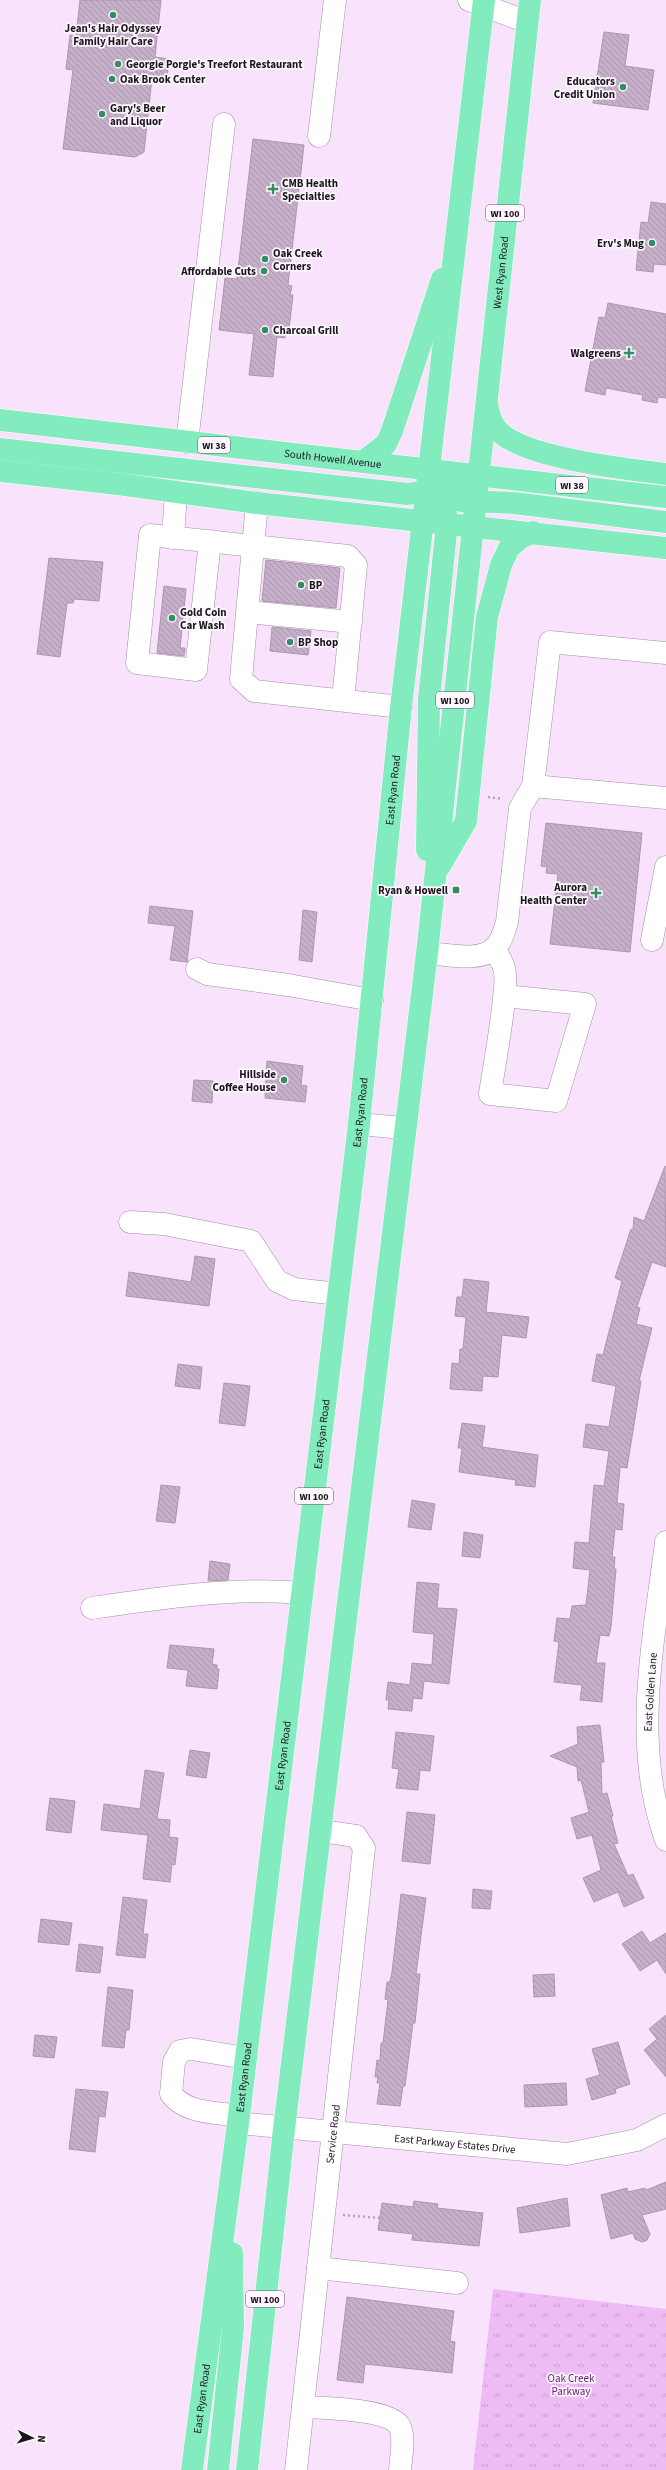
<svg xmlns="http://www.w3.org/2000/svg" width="666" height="2470" viewBox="0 0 666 2470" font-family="'Source Sans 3',sans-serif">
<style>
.grass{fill:url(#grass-tufts)}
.building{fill:url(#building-back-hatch);stroke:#ac97af}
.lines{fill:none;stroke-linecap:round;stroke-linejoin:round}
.minor-casing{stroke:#a38ea6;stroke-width:23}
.major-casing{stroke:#fff;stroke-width:23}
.path{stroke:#b2a0b4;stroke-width:2.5;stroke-dasharray:2 3;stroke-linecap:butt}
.minor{stroke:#fff;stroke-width:22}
.major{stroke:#82ecbf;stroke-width:22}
.poi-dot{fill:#348c62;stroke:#fbf7fc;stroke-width:1.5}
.labels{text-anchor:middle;stroke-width:3.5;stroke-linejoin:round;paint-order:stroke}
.shield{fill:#fbf7fc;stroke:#5f5960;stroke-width:1}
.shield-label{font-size:10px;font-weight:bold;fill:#1c151d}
.poi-label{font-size:11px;font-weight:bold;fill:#1c151d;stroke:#fbf7fc;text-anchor:start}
.street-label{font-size:11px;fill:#1c151d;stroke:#fbf7fc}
.park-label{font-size:11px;fill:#6d2178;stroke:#fbf7fc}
</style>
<defs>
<pattern id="grass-tufts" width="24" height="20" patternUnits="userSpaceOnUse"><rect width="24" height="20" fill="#eebbf5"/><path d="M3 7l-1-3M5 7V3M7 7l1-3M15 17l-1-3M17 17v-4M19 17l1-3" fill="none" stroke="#cca0d2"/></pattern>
<pattern id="building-back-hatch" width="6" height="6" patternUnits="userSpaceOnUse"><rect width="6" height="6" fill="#c6b0c9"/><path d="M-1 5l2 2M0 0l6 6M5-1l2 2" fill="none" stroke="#aa96ac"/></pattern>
</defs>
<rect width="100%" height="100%" fill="#f9e2fc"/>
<polygon class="grass" points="493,2289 666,2309 666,2470 473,2470"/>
<g class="building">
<polygon points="80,0 161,0 155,57 169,59 167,80 152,78 144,152 135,157 63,149 73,70 66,69 70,35 76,36"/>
<polygon points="604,32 629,35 625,66 654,70 648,110 593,103"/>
<polygon points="253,139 304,145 288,285 292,286 290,295 293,295 289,329 286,329 285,338 277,337 273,377 249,375 254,334 219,330 225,278 237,279"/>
<polygon points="651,202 666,204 666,265 654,264 653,272 636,270 641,222 648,223"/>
<polygon points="608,303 666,314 666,398 658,397 657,403 642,400 643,395 606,388 605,395 585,391 599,317 605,318"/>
<polygon points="49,558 103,562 99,601 74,599 73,603 67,603 60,657 37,654"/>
<polygon points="266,560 340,568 336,608 262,601"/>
<polygon points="164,586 186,589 180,648 185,648 184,656 157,653"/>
<polygon points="272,627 311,631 308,655 270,651"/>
<polygon points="546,823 642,833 630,952 550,944 558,874 546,873 547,867 541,866"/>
<polygon points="150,906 193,911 187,962 170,960 175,926 148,923"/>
<polygon points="303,910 317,912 312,962 299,960"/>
<polygon points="267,1061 303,1066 301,1085 307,1086 305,1102 265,1098"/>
<polygon points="194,1080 213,1081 212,1103 192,1101"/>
<polygon points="665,1166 666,1267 652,1262 637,1307 640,1308 636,1324 652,1328 639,1381 641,1381 627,1468 620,1467 617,1503 624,1504 622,1530 615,1529 612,1557 615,1557 614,1569 616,1569 611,1627 609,1636 600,1635 596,1663 605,1663 602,1702 580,1700 582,1685 554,1682 559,1642 554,1641 557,1618 570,1619 572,1606 586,1605 590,1570 573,1568 575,1542 589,1543 594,1485 604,1486 609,1451 583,1447 586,1424 609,1427 616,1386 592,1381 597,1354 603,1355 622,1281 615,1278 631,1229 633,1230 634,1217 644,1221"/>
<polygon points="195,1256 215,1259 209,1306 126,1296 129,1272 191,1282"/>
<polygon points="464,1279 489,1282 486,1312 529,1317 526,1338 502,1335 498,1377 483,1376 482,1391 450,1389 452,1363 459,1364 460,1349 463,1349 466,1317 455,1316 457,1297 462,1297"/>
<polygon points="178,1364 202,1367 200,1389 175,1386"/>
<polygon points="224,1383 250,1386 245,1426 219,1423"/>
<polygon points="462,1423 485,1426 482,1447 538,1455 535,1487 515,1485 516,1480 459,1472 462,1448 458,1448"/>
<polygon points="161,1485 180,1487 175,1523 156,1521"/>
<polygon points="412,1500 435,1504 431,1530 408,1527"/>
<polygon points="464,1532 483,1535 480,1558 462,1556"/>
<polygon points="210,1561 230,1564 228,1580 208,1581"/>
<polygon points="417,1582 439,1584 437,1608 457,1609 449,1684 424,1681 422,1699 413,1698 412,1711 388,1709 389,1700 386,1700 388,1682 410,1685 412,1663 432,1665 434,1634 413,1632"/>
<polygon points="170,1645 214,1649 212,1664 217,1665 217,1669 219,1669 217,1689 186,1686 188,1670 167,1668"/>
<polygon points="600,1725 604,1762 601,1762 602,1794 607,1793 613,1816 611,1816 618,1843 614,1844 628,1876 633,1874 644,1898 624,1907 618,1892 594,1902 583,1878 601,1870 592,1835 577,1839 571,1818 589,1812 581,1780 578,1781 577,1767 550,1756 578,1744 577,1727"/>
<polygon points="396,1732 434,1736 430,1771 420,1770 418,1790 396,1788 399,1769 392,1768"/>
<polygon points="190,1750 210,1753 206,1778 186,1775"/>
<polygon points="145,1770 164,1773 157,1819 170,1820 169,1837 178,1838 175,1865 172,1864 170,1882 143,1879 148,1835 101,1830 104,1804 140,1809"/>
<polygon points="50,1798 75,1801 71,1833 46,1830"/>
<polygon points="407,1812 435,1815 430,1864 402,1861"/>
<polygon points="473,1889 492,1891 490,1909 472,1908"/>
<polygon points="401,1894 426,1898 416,1974 420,1974 415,2023 413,2023 405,2086 403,2086 400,2106 377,2104 380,2083 377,2083 378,2077 375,2077 377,2060 380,2061 381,2043 383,2043 388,2000 385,1999 387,1982 390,1982 392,1972"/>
<polygon points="123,1897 147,1900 143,1934 148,1934 145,1958 116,1955"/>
<polygon points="41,1919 72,1923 69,1945 38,1942"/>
<polygon points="642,1931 650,1943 666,1933 666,1974 657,1960 640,1971 622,1944"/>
<polygon points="79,1944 103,1947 100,1973 76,1971"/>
<polygon points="554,1974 555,1996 534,1997 533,1975"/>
<polygon points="108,1987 133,1990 129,2030 126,2030 124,2048 102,2046"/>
<polygon points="666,2015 666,2077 644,2050 657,2039 649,2029"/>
<polygon points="35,2035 57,2037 54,2058 33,2056"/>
<polygon points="618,2042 630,2084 615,2089 616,2093 592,2100 586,2079 600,2075 592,2049"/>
<polygon points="566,2083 567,2105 525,2107 524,2085"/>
<polygon points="76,2089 108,2092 105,2117 99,2116 95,2152 69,2149"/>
<polygon points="666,2182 666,2209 642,2215 650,2234 647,2240 642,2242 635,2239 633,2233 611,2239 601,2195 627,2188 628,2192 645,2188 646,2190"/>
<polygon points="567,2198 570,2226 520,2233 517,2208"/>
<polygon points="414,2201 438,2204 437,2208 483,2213 479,2246 412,2240 413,2234 378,2230 382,2203 413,2207"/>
<polygon points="347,2297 454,2311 450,2341 455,2342 452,2373 365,2364 363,2383 337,2380"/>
</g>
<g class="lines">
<defs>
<g id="minor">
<polyline points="469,0 527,22"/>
<polyline points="319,136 335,0"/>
<polyline points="187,442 224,124"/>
<polyline points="257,503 241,679 254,691 401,707"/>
<polyline points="173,538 176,492"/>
<path d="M210,541L196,670L137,663L150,535C216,542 282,549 348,556L356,565L343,700"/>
<polyline points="248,612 351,622"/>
<polyline points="533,786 550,642 666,653"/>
<polyline points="652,940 666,867"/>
<path d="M494,948C498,955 502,961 504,968C510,984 493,1071 490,1094L556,1101L585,1004L504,996"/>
<path d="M427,953C446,954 479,963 495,948C502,941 504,931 507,922L520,808L533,786L666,798"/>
<polyline points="197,969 207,974 288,985 372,1000"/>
<polyline points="359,1124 404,1128"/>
<polyline points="130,1222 164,1224 251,1241 277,1281 294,1289 338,1294"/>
<path d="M666,1542C654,1640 631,1744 666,1840"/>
<path d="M92,1608C159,1598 234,1587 302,1593"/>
<path d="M239,2116C216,2112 186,2114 171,2094L174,2062L180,2051L191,2049L246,2058"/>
<path id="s1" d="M238,2123L567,2154L637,2140L666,2125"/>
<polyline points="318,2268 457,2283"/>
<path d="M303,2407C322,2408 393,2409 400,2427C405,2440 401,2456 400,2470"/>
<path id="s2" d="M296,2470L364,1848L356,1836L321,1831"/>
</g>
<g id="major">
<path d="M487,405C489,412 491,423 496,428C518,458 629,469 666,474"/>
<path id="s3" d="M0,420L666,497"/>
<polyline points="0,449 408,494 452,487 478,474"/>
<polyline points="365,460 386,444 392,431 442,279"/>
<polyline points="0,471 118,484 257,503 666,548"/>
<polyline points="462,501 514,503 666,522"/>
<polyline points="427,850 429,699 447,523 445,506 433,476"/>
<polyline points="440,866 466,821 487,617 501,565 509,548 519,539 533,532"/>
<path id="s4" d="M192,2470L239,2116L359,1124L401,707L484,0"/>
<polyline points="218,2470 233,2328 232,2253"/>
<path id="s5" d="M247,2470L284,2129L427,953L530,0"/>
</g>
</defs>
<use href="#minor" class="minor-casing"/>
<use href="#major" class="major-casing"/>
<g class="path">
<polyline points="488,797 503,799"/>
<polyline points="343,2215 380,2218"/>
</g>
<use href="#minor" class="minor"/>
<use href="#major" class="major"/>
</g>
<g class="poi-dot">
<circle cx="113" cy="15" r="4"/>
<circle cx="118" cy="64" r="4"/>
<circle cx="112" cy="79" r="4"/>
<circle cx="623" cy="87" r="4"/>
<circle cx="102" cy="114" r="4"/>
<path d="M271 183h4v4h4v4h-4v4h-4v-4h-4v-4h4z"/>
<circle cx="652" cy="243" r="4"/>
<circle cx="265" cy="259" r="4"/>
<circle cx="264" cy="271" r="4"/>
<circle cx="265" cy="330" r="4"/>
<path d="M627 347h4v4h4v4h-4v4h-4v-4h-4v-4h4z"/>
<circle cx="301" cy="585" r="4"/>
<circle cx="172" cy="618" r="4"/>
<circle cx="290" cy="642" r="4"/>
<rect x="452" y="886" width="8" height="8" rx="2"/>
<path d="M594 887h4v4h4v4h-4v4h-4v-4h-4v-4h4z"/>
<circle cx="284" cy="1080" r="4"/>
</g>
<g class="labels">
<g class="shield">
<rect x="486" y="205" width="38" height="16" rx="3"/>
<rect x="198" y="437" width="32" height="16" rx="3"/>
<rect x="556" y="477" width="32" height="16" rx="3"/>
<rect x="436" y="692" width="38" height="16" rx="3"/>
<rect x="295" y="1488" width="38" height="16" rx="3"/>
<rect x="246" y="2291" width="38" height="16" rx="3"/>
</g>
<g class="shield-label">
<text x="505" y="217">WI 100</text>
<text x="214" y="449">WI 38</text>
<text x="572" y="489">WI 38</text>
<text x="455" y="704">WI 100</text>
<text x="314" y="1500">WI 100</text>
<text x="265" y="2303">WI 100</text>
</g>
<g class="poi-label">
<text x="113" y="32" text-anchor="middle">Jean's Hair Odyssey<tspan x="113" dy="13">Family Hair Care</tspan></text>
<text x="126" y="68">Georgie Porgie's Treefort Restaurant</text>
<text x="120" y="83">Oak Brook Center</text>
<text x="615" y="85" text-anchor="end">Educators<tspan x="615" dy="13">Credit Union</tspan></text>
<text x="110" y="112">Gary's Beer<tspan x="110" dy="13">and Liquor</tspan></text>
<text x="282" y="187">CMB Health<tspan x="282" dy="13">Specialties</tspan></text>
<text x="644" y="247" text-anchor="end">Erv's Mug</text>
<text x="273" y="257">Oak Creek<tspan x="273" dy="13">Corners</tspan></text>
<text x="256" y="275" text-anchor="end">Affordable Cuts</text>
<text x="273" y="334">Charcoal Grill</text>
<text x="621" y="357" text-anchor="end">Walgreens</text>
<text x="309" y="589">BP</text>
<text x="180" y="616">Gold Coin<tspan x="180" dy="13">Car Wash</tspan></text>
<text x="298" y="646">BP Shop</text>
<text x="587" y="891" text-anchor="end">Aurora<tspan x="587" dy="13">Health Center</tspan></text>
<text x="448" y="894" text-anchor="end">Ryan &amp; Howell</text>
<text x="276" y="1078" text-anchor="end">Hillside<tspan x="276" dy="13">Coffee House</tspan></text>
</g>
<g class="street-label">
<text dy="4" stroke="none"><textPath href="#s5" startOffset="2212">West Ryan Road</textPath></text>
<text dy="4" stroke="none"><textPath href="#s3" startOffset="335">South Howell Avenue</textPath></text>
<text dy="4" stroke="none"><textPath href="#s4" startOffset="1692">East Ryan Road</textPath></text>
<text dy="4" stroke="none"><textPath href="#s4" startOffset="1368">East Ryan Road</textPath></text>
<text dy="4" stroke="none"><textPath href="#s4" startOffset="1044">East Ryan Road</textPath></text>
<text transform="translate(650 1692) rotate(-86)" y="4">East Golden Lane</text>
<text dy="4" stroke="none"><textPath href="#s4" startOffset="720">East Ryan Road</textPath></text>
<text dy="4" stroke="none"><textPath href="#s4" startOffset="396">East Ryan Road</textPath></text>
<text dy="4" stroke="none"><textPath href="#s2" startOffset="338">Service Road</textPath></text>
<text dy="4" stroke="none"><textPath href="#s1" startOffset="218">East Parkway Estates Drive</textPath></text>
<text dy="4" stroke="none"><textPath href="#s4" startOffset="72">East Ryan Road</textPath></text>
</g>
<g class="park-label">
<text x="571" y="2382">Oak Creek<tspan x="571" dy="13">Parkway</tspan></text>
</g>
</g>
<g transform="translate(32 2438) rotate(95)" stroke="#fbf7fc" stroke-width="3" paint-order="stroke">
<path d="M0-3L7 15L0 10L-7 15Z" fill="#1c151d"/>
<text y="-6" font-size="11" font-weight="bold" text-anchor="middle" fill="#1c151d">N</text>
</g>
</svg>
